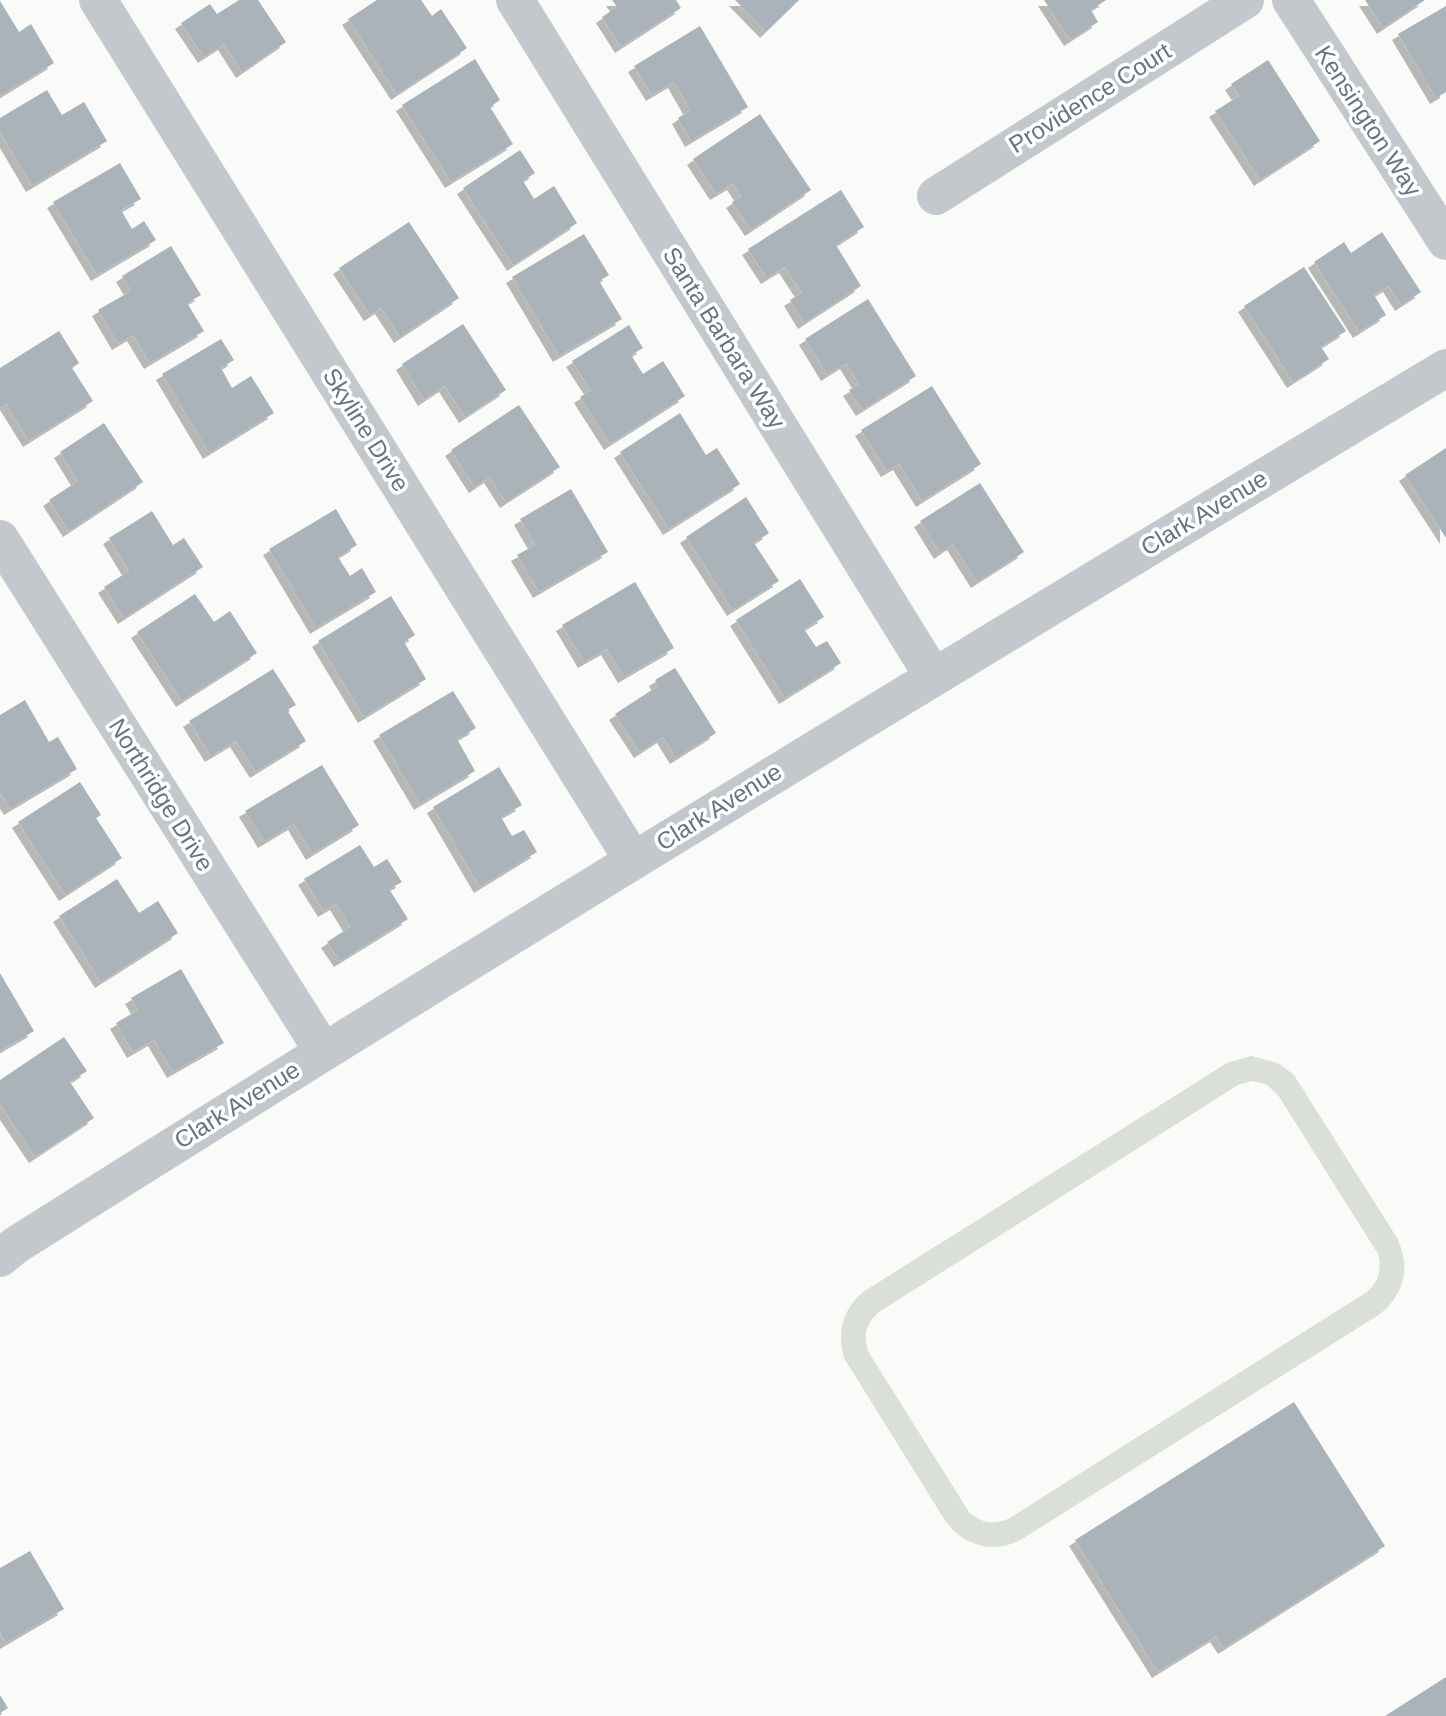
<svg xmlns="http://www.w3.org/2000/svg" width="1446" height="1716" viewBox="0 0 1446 1716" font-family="Arial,sans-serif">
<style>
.green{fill:#dadfd7;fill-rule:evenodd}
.building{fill:#aab3b9;filter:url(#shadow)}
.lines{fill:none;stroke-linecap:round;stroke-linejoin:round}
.minor{stroke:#c3c8cc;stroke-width:38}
.labels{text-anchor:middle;stroke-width:7;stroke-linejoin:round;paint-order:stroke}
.street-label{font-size:24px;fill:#657683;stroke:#fff}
</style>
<defs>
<filter id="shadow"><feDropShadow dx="-6" dy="6" stdDeviation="0" flood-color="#0004"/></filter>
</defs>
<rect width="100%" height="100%" fill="#fafaf8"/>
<path class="green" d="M1251,1056L1278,1063L1294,1075L1397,1238C1411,1266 1405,1294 1380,1314L1022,1539C994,1555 965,1546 946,1522L844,1358C837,1332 842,1310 863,1292L1227,1063ZM1251,1081L1266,1084L1278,1095L1378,1254C1382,1270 1379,1281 1367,1292L1008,1519C993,1525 981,1523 969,1512L869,1353C863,1336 865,1324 879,1312L1238,1085Z"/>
<g class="building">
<polygon points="239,0 258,0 286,42 242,72 224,44 204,57 181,23 210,4 217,14"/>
<polygon points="377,0 421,0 432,16 441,9 467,48 397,94 348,19"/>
<polygon points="612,0 676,0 681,8 621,47 602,17 617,7"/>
<polygon points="735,0 799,0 766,32"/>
<polygon points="1044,0 1106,0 1091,10 1098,22 1070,40"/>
<polygon points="1365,0 1425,0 1383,28"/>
<polygon points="0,1 19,32 31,24 54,63 0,96"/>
<polygon points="1446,6 1446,92 1436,98 1398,34"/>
<polygon points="700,26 748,107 691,141 678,118 690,110 674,82 652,95 634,66"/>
<polygon points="475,59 500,100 490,107 513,144 451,182 402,105"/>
<polygon points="1268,60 1320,141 1260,180 1215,111 1239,96 1231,84"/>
<polygon points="47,90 62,115 84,102 107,141 32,186 0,132 0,118"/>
<polygon points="760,114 811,190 751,230 732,202 741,196 733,184 716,194 693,159"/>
<polygon points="520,150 535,173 523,181 534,199 554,186 577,223 513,265 463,188"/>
<polygon points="120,163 141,199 121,210 132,229 144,221 156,240 97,275 53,202"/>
<polygon points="841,190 864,227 836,245 861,286 804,323 790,300 802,293 785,267 767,278 748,249"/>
<polygon points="409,222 459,298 400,337 381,308 370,315 339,268"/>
<polygon points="1382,232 1421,292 1401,305 1389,286 1374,295 1386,315 1359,332 1314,262 1344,242 1351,253"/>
<polygon points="584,234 609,275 599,281 622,319 559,356 512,277"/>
<polygon points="171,246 201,295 187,303 204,331 150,363 133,335 118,344 98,310 131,291 122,276"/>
<polygon points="1304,267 1346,331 1321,347 1329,359 1293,382 1244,306"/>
<polygon points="868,299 916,376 862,410 849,390 859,384 846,363 827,375 805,339"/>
<polygon points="463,324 506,390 465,417 445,386 424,400 402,364"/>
<polygon points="629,325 643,348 631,355 643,374 663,361 685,396 610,444 580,397 591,390 572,361"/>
<polygon points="59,331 79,363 72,368 93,401 29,441 6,404 0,408 0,368"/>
<polygon points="221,339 234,360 221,368 232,388 251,376 274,413 209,453 162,374"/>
<polygon points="932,386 981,464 922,501 899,464 887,471 861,430"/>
<polygon points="519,405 560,467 506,502 490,477 475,487 451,450"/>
<polygon points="680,413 706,455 717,448 740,484 669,529 620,452"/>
<polygon points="104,423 143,482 69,531 49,500 78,481 60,452"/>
<polygon points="1446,448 1446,538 1405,475"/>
<polygon points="980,483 1024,552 977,582 953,544 940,553 920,521"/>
<polygon points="571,489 608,552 539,592 517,555 535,545 520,519"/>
<polygon points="746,497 769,533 754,543 779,581 733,610 686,537"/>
<polygon points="336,509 357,545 338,557 350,576 362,568 376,592 316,628 269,549"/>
<polygon points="152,511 173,545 184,538 203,567 124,618 104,587 129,571 109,538"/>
<polygon points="800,579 824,617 804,629 816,647 827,641 841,663 785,698 736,620"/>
<polygon points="635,582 674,648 624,677 607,649 584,662 562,625"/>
<polygon points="195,594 214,622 230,611 257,653 182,701 137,632"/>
<polygon points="391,596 415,635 404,642 426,679 364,717 318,641"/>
<polygon points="675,668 716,733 676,758 663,737 640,752 615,714 658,686 655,680"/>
<polygon points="273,669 296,705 287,710 306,741 256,772 236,741 211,756 189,721"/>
<polygon points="453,691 476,728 457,739 475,771 420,804 379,735"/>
<polygon points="25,700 49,742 58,737 77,769 10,809 0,793 0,715"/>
<polygon points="322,765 359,825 312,854 294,824 264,842 245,811"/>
<polygon points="499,767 522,805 501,817 512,836 524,830 537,852 480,887 433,807"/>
<polygon points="80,782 101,815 96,818 122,858 65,895 18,822"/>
<polygon points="360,845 374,867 387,859 402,882 389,889 408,919 340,961 327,942 350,927 336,904 324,911 304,879"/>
<polygon points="117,879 139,913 158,901 178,933 101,982 59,916"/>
<polygon points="181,969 224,1043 173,1072 154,1040 133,1052 116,1023 138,1010 131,998"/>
<polygon points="0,973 34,1031 0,1051"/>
<polygon points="64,1037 87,1071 70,1082 94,1118 35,1157 0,1105 0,1080"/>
<polygon points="1294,1402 1385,1546 1224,1648 1216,1636 1158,1672 1075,1540"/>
<polygon points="30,1551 64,1609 6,1643 0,1633 0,1568"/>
<polygon points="1446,1677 1446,1716 1385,1716"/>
<polygon points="0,1695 8,1708 0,1713"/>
</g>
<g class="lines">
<g class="minor">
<polyline points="98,0 633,860"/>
<polyline points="515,0 933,676"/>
<polyline points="1291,0 1446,241"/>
<polyline points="936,196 1245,0"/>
<polyline points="0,539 323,1051"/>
<path d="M0,1258L16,1245C489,946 967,656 1446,368"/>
</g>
</g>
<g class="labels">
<g class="street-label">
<text transform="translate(1090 98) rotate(-32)" y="8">Providence Court</text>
<text transform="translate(1368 121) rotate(57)" y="8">Kensington Way</text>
<text transform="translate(724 338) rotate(58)" y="8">Santa Barbara Way</text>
<text transform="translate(366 430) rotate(58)" y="8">Skyline Drive</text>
<text transform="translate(1204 513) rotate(-31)" y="8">Clark Avenue</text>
<text transform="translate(161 795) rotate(58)" y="8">Northridge Drive</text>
<text transform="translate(719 807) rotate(-32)" y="8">Clark Avenue</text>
<text transform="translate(237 1105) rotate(-32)" y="8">Clark Avenue</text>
</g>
</g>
</svg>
